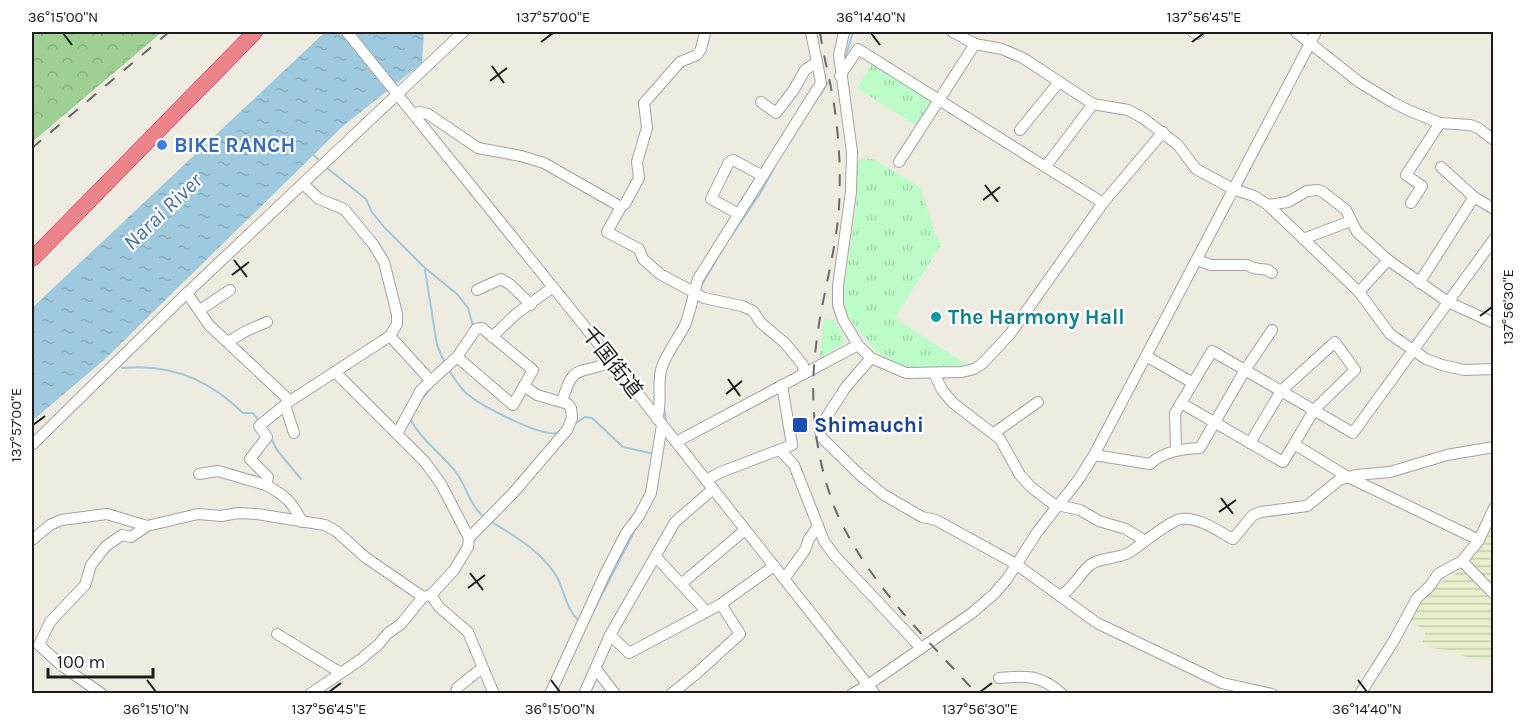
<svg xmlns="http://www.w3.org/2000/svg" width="1525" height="725" viewBox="0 0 1525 725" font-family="Karla,'Noto Sans JP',sans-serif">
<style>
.farmland{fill:url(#farmland-rules)}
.forest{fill:url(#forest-crowns)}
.park{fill:url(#park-tufts)}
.water{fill:url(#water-ripples)}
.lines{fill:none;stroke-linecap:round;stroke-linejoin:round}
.stream{stroke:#9fc9df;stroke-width:2}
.minor-casing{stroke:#a3a3a3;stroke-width:12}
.highway-casing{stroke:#e01a47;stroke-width:16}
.minor{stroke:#fff;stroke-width:10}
.highway{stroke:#eb848b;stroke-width:15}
.rail{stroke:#6a6a6a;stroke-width:2;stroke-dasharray:12 12;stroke-linecap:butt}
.ticks{fill:none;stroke:#1c1c1c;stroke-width:2}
.shop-dot{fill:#3f7fe0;stroke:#fff;stroke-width:2}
.culture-dot{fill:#0f9aa8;stroke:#fff;stroke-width:2}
.transit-dot{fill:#1a4fb4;stroke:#fff;stroke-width:2}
.labels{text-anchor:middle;stroke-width:4.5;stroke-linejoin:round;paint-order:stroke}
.shop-label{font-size:21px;font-weight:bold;fill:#366cbe;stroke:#fff;text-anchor:start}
.culture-label{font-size:21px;font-weight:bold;fill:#0d838f;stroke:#fff;text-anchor:start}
.street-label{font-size:21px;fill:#1c1c1c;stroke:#fff}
.transit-label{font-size:21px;font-weight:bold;fill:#164399;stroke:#fff;text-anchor:start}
.water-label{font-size:22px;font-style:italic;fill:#446eb0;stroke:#fff}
.neatline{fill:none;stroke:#1c1c1c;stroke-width:2}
.ticks-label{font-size:15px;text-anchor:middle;fill:#1c1c1c}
</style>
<defs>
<pattern id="farmland-rules" width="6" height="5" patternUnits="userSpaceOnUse" patternTransform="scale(1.5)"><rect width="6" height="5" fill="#e8efcb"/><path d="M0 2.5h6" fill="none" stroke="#c6ccae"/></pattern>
<pattern id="forest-crowns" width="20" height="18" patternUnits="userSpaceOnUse" patternTransform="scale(1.5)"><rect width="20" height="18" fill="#9ed094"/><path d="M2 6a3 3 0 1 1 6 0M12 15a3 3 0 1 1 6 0" fill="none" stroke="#88b27f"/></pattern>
<pattern id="park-tufts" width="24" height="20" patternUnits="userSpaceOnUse" patternTransform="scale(1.5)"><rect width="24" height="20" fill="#bbfcc8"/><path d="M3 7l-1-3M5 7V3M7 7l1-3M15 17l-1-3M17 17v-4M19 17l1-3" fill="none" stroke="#a0d7ab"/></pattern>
<pattern id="water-ripples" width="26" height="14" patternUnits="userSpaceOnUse" patternTransform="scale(1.5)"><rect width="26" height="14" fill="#9fc9df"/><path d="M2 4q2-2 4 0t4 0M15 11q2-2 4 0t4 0" fill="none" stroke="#88acbf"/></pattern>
</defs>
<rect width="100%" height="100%" fill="#eeece1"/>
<g class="farmland">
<polygon points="1493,521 1493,587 1470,560 1485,540"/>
<polygon points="1463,569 1493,603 1493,662 1470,658 1444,650 1421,646 1426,631 1407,619 1415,607 1437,585"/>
</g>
<polygon class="forest" points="32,32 162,32 32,142"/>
<g class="park">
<polygon points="873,62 930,97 932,102 917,126 857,88"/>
<polygon points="863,158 873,159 920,187 937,238 942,243 895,318 967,365 913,368 896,363 875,351 847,315 844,303 844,288 856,209 857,167 859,161"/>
<polygon points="824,319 834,320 844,338 842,345 819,358"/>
</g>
<polygon class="water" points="325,32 424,32 422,63 342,127 104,360 32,421 32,308"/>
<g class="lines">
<g class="stream">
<polyline points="845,59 853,32"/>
<polyline points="820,95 828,83"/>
<polyline points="311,153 318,159"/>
<polyline points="327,168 366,199 372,212 384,227 425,268 457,294 468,308 473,326"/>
<polyline points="732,235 761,192 774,168"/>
<polyline points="425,270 437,345 445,364"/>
<polyline points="701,286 724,247"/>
<path d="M122,368C170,363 209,379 243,413H253L259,421"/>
<path d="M448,369C453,376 458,385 465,392C479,405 540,437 558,433"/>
<polyline points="422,399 430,389"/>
<polyline points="664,407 666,422"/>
<path d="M410,418C420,440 444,455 458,475C467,489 471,507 485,518"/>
<polyline points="573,425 585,417 592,418 623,447 654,454"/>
<polyline points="271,438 277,450 301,479"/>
<path d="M490,521C516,537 543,552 558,579C565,594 567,610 579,621"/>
<polyline points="594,610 634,532"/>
</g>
<defs>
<g id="minor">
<polyline points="347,32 586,328 875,694"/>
<polyline points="844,32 839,55 852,152 851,192 838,286 838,305 843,320 858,345 871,358 906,373 962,372 974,369 982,364 1010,334 1103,203 1163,132"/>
<polyline points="953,32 975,44 1002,49 1023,58 1093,104 1128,110 1143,118 1178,145 1196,169 1233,189 1254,196 1268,205 1288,202 1307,191 1318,190 1323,192 1346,210 1357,232 1388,260 1448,302 1494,323"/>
<polyline points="1193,32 1197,34 1199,32"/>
<polyline points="1296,32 1359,82 1392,102 1410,111 1440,123 1470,125 1478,128 1494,140"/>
<polyline points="705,33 701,49 697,55 680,62 644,103 647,128 637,162 639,178 625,204 621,207 607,232 639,249 643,259 660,274 697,294 704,298 742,306 753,311 761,323 785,343 803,365 804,374"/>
<polyline points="840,76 858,49 1103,203"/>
<polyline points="761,102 776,113 793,91 805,70 817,62"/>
<polyline points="414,114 419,112 428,114 478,148 521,156 544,163 621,207"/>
<polyline points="1020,130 1059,82"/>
<polyline points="899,162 975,44"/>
<polyline points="1046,166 1093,104"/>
<polyline points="1441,167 1474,197"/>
<polyline points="1411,203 1422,186 1406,175 1440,123"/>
<polyline points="1268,205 1359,292 1390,334 1426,359 1442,365 1464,370 1494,369"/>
<polyline points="739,214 711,199 729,162 733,160 763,176"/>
<polyline points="1303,239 1351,221"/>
<polyline points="1197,260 1211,265 1247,265 1253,268 1268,270 1272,273"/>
<polyline points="1419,283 1474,197 1494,209"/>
<polyline points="477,290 501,279 511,285 531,305"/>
<polyline points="1359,292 1388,260"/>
<polyline points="187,293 209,325 290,401"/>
<polyline points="200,310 230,290"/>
<polyline points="1272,330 1245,370 1353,433 1494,239"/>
<polyline points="390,336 430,380"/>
<polyline points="492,337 516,314 553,287"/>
<polyline points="228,342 246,331 267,322"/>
<polyline points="871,358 846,387 820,427 821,437 860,475 884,495 922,517 936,520 1016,564 1097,623 1222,683 1272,694"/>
<polyline points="934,373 942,390 953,403 1000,439 1020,475 1031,487 1053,504 1080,510 1099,521 1126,529 1145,541"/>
<path d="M562,402C574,359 580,377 612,361"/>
<polyline points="1181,403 1283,462 1294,444 1348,477 1479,540"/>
<polyline points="285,405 294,433"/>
<path d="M657,419C663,402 656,384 662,367C667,352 678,339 685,325C691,310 693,295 698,279L821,83L811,32"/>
<polyline points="398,432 421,390 457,357 476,329 482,328 533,370 513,405 457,357"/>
<polyline points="994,433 1038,402"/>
<polyline points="676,442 858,345"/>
<polyline points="1250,443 1281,391 1335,342 1355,370 1314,410 1294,444"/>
<polyline points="32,445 187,293 463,32"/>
<polyline points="1176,449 1175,413 1193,383"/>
<polyline points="780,450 794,465 824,541 834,555 921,648"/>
<path d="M1094,455L1150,464C1164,451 1182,449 1200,448L1245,370L1212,351L1193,383L1146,356"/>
<polyline points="199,474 218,471 266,485"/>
<polyline points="706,480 721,472 792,445 782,385"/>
<path d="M302,522C293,503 285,495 266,485L268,477L250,459L267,437L259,426L290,401L390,336L397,324V314L384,262L373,244L344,209L319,199L303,184"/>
<polyline points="469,538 514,492 567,430 572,418 571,408 568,404 537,395 524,386"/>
<polyline points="32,540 50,525 61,520 99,515 107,514 147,526 198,514 221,516 238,513 257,514 325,525 336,531 365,557 423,597"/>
<polyline points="656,557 706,611"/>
<polyline points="1462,561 1494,594"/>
<polyline points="784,579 805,550 809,539 818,526"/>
<polyline points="681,584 745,530"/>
<polyline points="431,595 439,607 468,632 494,694"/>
<path d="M1061,595C1074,588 1079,574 1090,565C1102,556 1117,560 1130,552C1141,545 1169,521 1181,519C1199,517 1218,531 1233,539L1253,515L1261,512L1307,506L1339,480L1356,475L1390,472L1447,455L1494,447"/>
<polyline points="277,634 341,673"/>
<polyline points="610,635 629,653 721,604 774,566"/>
<polyline points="596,669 615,694"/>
<path d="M999,678C1026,675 1041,675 1062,694"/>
<polyline points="102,694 62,666 39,645 50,622 85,585 91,565 106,546 122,535 131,537 147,526"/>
<polyline points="310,694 360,660 379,644 387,634 401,624 423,597 431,595 454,570 468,547 469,538 441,484 425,462 335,372"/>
<polyline points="456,694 457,688 482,668"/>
<polyline points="550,694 605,574 626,533 639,516 651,493 662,425"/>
<polyline points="584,694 610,635 675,522 713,489"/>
<polyline points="671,694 696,674 740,634 721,604"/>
<polyline points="852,694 868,685 972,613 994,594 1007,579 1038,531 1079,479 1094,455 1316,32"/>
<polyline points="1360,694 1393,642 1417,598 1430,586 1438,574 1462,561 1479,540 1494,508"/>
</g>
<polyline id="highway" points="32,259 255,32"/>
</defs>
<use href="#minor" class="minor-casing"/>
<use href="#highway" class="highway-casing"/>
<use href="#minor" class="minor"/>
<use href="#highway" class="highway"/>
<g class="rail">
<path d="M820,32C823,54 829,76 833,98C839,135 841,170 839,207C836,254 821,299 816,346C809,401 815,459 836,511C867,582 925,637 977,694"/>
<polyline points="32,148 169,32"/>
</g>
</g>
<path class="ticks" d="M63,33L72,45M871,33L880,45M541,42L553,33M1192,42L1204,33M492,66L504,83M490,81L507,68M985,185L998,202M983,200L1000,187M234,260L247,277M232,275L249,262M1480,316L1492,307M728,379L740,396M726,394L742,381M33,425L45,416M1221,498L1233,514M1219,512L1236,500M470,573L483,590M468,588L485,575M147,680L156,692M551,680L560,692M1358,680L1367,692M329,692L341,683M980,692L992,683"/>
<circle class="shop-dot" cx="162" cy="145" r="6"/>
<circle class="culture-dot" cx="936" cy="317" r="6"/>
<rect class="transit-dot" x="792" y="417" width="16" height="16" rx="3"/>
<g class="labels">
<g class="shop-label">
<text x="174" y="152">BIKE RANCH</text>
</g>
<g class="culture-label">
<text x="948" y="324">The Harmony Hall</text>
</g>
<g class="street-label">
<text transform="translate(612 362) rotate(52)" y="7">千国街道</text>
</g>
<g class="transit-label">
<text x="814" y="432">Shimauchi</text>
</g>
<g class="water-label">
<text transform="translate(162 211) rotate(-44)" y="8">Narai River</text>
</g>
</g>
<rect width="1525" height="725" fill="none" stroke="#ffffff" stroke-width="66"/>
<path d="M48 668v9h105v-9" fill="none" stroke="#1c1c1c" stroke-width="3"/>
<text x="57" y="668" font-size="18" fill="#1c1c1c" stroke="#ffffff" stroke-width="4.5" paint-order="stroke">100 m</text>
<rect x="33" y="33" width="1459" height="659" class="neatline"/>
<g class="ticks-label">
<text x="63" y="22">36°15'00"N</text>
<text x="553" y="22">137°57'00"E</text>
<text x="871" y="22">36°14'40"N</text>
<text x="1204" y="22">137°56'45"E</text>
<text transform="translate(1508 307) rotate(-90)" y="5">137°56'30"E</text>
<text transform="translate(16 425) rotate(-90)" y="5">137°57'00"E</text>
<text x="156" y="714">36°15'10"N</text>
<text x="329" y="714">137°56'45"E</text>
<text x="560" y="714">36°15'00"N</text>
<text x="980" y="714">137°56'30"E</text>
<text x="1367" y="714">36°14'40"N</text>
</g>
</svg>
